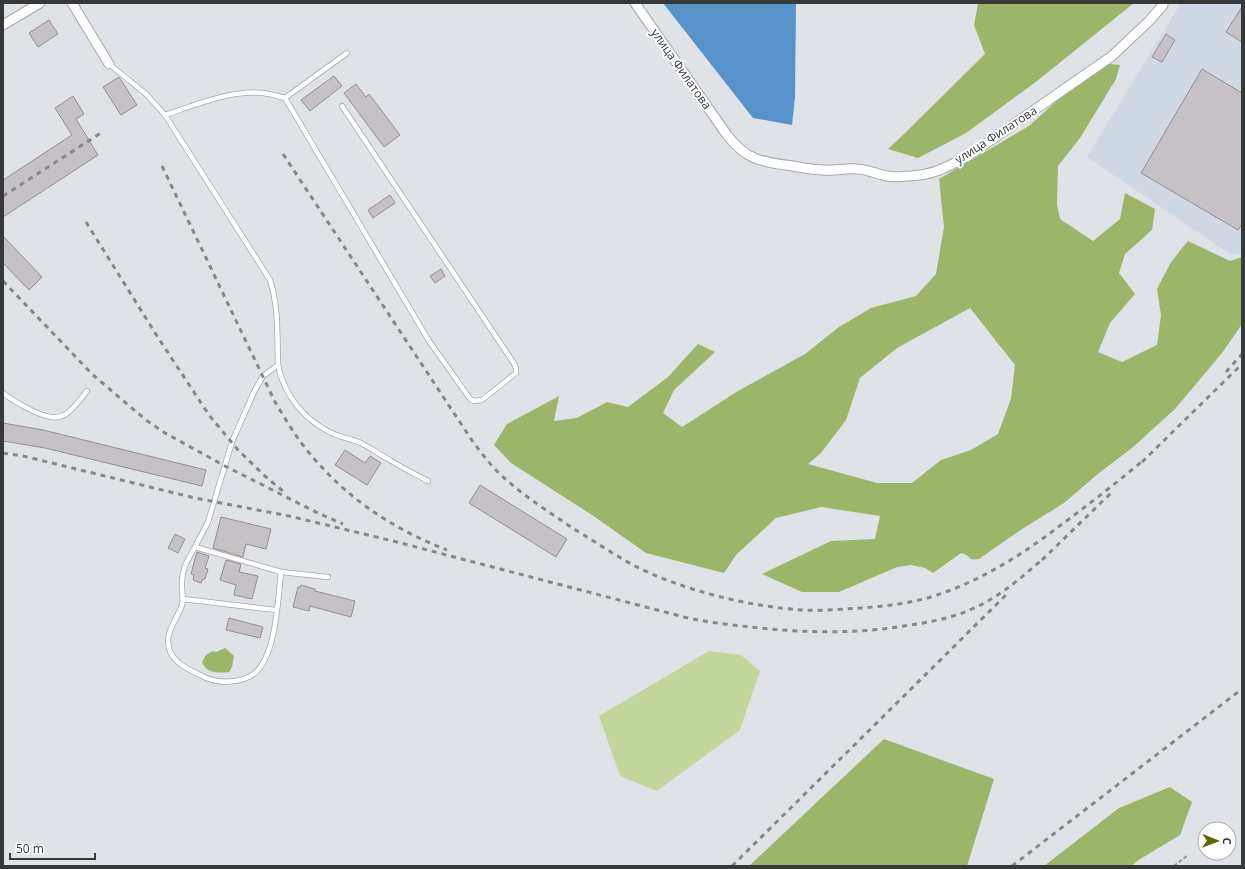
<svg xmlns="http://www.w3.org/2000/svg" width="1245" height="869" viewBox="0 0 1245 869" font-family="'Open Sans',sans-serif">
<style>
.built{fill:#d0d9e3}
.green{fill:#c3d79d}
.forest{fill:#9db569;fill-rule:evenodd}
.water{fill:#5892ca}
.building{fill:#c6c1c4;stroke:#938e90}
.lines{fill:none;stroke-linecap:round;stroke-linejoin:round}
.lane-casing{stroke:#a4a8ac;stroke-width:6}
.street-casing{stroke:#a4a8ac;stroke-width:11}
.path{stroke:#939699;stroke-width:2;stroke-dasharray:4 2;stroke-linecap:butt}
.lane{stroke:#fff;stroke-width:4.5}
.street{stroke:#fff;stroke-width:9}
.rail{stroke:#85878a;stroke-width:3;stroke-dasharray:5 5;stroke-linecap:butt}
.labels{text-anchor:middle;stroke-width:4;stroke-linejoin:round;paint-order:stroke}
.street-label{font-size:12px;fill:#363839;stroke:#fff}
</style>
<rect width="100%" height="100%" fill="#dfe2e6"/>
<polygon class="built" points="1181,3 1242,3 1242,252 1237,255 1230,254 1087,157"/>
<polygon class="green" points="709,651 741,655 760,671 740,730 657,791 620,776 599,716"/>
<g class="forest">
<polygon points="978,3 1134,3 1037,81 966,133 918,158 888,149 901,137 985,54 974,25"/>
<path d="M1098,63L1120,65L1116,79L1080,138L1058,166L1057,204L1060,219L1093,241L1120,219L1125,193L1155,209L1152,230L1125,254L1119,273L1135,294L1110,323L1098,352L1122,362L1157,345L1161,315L1157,289L1171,262L1188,241L1230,261L1242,257V324L1222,353L1175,409L1132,448L1099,473L1064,503L1019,531L979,559C967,561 971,555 961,553L933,573L925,568L911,565L897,567L839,592H802L762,574L831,541L875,539L880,516L821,507L776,518L736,555L724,573L646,553L592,515L511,463L494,445L507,424L559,396L554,421L577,418L607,402L628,407L668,377L698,344L715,352L674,390L663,413L682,427L738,391L805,354L839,327L871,308L916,296L936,274L944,227L939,179L1029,126ZM970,308L1015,365L1011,399L998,434L971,450L941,460L912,483H877L808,464L821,453L846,420L860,378L897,348Z"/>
<path d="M225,648L234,656L232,667L229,672C220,673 206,674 202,662L206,655L213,651L216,652Z"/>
<polygon points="884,739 994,779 967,866 749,866"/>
<polygon points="1170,787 1192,802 1180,835 1137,861 1132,866 1044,866 1119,808"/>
</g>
<polygon class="water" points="663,3 796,3 795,97 792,125 753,118"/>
<g class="building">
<polygon points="1242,7 1242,42 1226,32"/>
<polygon points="49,20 58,34 38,47 29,33"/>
<polygon points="1166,34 1175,40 1162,62 1152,57"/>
<polygon points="1202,69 1242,93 1242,224 1238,230 1141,173"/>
<polygon points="334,76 342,86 310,111 301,100"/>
<polygon points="119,77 137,105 121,115 103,87"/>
<polygon points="356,84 366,97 369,94 400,135 384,147 344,93"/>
<polygon points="73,96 84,114 76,119 98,155 3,217 3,180 72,135 55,108"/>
<polygon points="390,195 395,203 373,218 368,210"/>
<polygon points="3,236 42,277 29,290 3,263"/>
<polygon points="441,269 445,276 435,283 430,276"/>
<polygon points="3,423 43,430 206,470 202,486 45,448 3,441"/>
<polygon points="345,450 365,463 370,456 381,463 367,485 335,465"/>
<polygon points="480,485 567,539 556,557 469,503"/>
<polygon points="221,517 271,529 266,549 246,544 243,557 213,548"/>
<polygon points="175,534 185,539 178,553 168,548"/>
<polygon points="197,552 209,556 205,568 208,569 205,579 203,579 201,583 193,580 194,575 191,574"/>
<polygon points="226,560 241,564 239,572 258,576 252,599 234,595 236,585 220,580"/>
<polygon points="301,585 315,589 315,591 355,601 351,617 310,606 309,611 293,607 298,587 300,587"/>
<polygon points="229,618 263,627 260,638 226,630"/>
</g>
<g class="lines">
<defs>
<g id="lane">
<path d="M109,64L146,94L165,115L270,280C279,308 277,336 278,365C284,396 306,422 334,434C343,438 352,439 361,443C371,448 380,455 390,460C402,468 415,474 428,481"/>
<polyline points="285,98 347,53"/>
<path d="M165,115C195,105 231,90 263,93C271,94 278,96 285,98L429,341L471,400L474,401L482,400L516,373V369L515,365L342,106"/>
<path d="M3,393C13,401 39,416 51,417C56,418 61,417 66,414C74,409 81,398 87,391"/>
<path d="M195,547C189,558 182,568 182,581C181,589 184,597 182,605C177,620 165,631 169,648C172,662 188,669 200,675C211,681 222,683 235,681C242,680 249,678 255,673C276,655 278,600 281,572L195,547L208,522L232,442L254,392L263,376L278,365"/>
<polyline points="281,572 328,577"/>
<polyline points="183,599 276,610"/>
</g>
<g id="street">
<polyline points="72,3 109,64"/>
<path d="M635,3L727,135C747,161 763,162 793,166C803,168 814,170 824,170C835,171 846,168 857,169C867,169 876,174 887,176C897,178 909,176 920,175C937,173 953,164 968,156L1112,56L1149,21L1163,5"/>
<polyline points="3,25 40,3"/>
</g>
</defs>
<use href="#lane" class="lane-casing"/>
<use href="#street" class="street-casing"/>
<polyline class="path" points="1174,866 1188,855"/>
<use href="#lane" class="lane"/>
<use href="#street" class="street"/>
<g class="rail">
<path d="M283,154L473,442C482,453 490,465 500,474C522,495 549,512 574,529C594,541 613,554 633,565C681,590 750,607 803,610C822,611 842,609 861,608C890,606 921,602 948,591C994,574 1034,546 1073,516C1097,498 1121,479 1145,459"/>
<path d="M162,166L275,402C286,420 297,439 311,455C348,499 393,529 447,550"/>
<polyline points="3,196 104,131"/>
<polyline points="86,222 157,336 209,415 238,450 266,477 284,492"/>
<polyline points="3,281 93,375 146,420 165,433 225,466 320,514 343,524"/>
<polyline points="1226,372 1242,354"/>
<path d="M3,453L23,456L195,498L289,516L393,541L684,617C709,623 734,625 759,628C810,633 860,634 910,625C931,622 952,618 972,609C1000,597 1022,577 1045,557"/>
<polyline points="1142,462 1242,364"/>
<polyline points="1042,560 1111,493"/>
<polyline points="732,866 1006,595"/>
<polyline points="1012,866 1242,689"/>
</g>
</g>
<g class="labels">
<g class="street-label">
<text transform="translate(681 69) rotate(55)" y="4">улица Филатова</text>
<text transform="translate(996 135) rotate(-33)" y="4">улица Филатова</text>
</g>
</g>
<rect width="1245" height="869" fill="none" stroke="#363839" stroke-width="8"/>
<g transform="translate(1217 841) rotate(91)"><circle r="19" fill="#ffffff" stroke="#afafb0"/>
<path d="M0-3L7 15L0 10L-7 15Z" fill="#626601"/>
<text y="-6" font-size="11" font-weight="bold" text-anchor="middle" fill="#363839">С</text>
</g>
<path d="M10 853v6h85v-6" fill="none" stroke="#363839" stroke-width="2"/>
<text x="16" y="853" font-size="12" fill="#363839" stroke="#ffffff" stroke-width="3" paint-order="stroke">50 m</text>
</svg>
